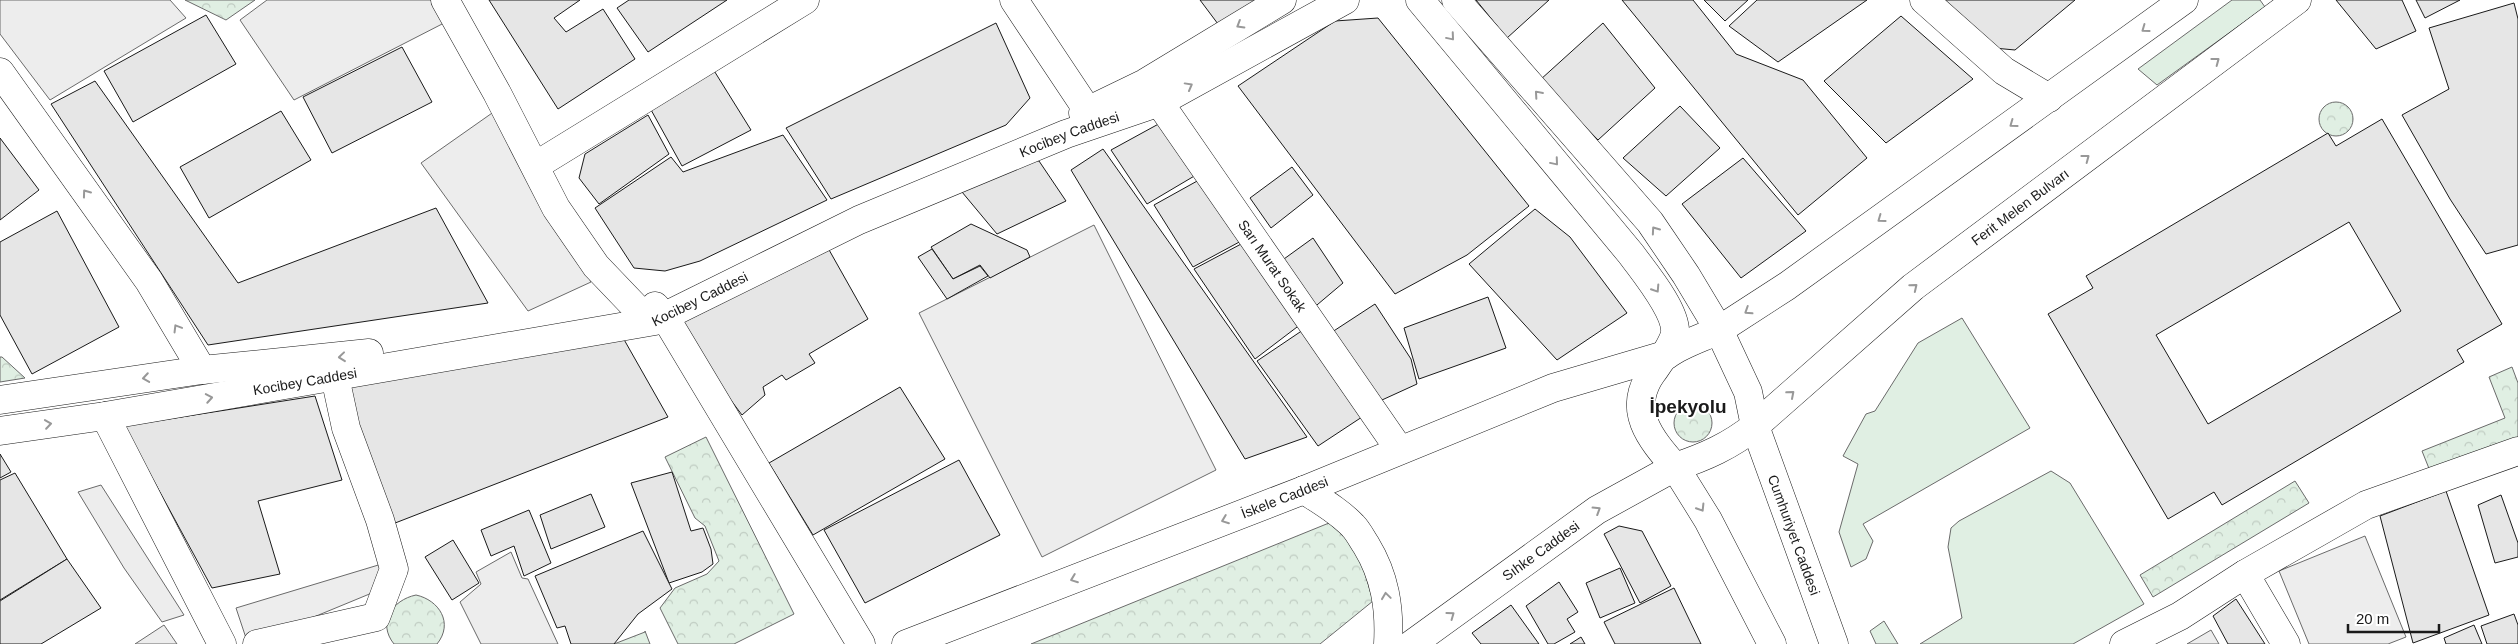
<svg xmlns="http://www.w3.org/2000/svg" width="2518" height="644" viewBox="0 0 2518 644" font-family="Helvetica,sans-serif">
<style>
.grass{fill:#e0efe3;stroke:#6a6a6a}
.forest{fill:url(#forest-crowns);stroke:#6a6a6a}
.parking{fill:#ededed;stroke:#6a6a6a}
.building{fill:#e6e6e6;stroke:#1a1a1a;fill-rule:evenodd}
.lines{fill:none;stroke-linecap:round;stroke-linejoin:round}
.minor-casing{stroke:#1a1a1a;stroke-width:29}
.major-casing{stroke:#1a1a1a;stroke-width:29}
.minor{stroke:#fff;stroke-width:28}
.major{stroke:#fff;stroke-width:28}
.oneway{stroke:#989898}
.labels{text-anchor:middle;stroke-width:4;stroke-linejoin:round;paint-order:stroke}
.street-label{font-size:14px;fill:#1a1a1a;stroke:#fff}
.district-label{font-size:19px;font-weight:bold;fill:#1a1a1a;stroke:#fff}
</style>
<defs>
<pattern id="forest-crowns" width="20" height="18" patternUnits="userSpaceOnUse" patternTransform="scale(1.25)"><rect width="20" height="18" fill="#e0efe3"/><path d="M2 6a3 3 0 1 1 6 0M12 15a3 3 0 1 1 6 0" fill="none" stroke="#c0ccc2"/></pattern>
</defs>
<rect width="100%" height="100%" fill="#fff"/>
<g class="grass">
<polygon points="2232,0 2260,0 2265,7 2157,85 2138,69"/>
<polygon points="1962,318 2030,428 1863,524 1873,541 1866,559 1851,567 1839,532 1858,464 1843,456 1866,414 1875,411 1918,343"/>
<polygon points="2051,471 2070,483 2144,604 2073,644 1920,644 1962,618 1948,547 1951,528 1959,521"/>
<polygon points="1884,621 1898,644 1876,644 1870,631"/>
</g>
<g class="forest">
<polygon points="185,0 255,0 226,20"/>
<circle cx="2336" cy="119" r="17"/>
<polygon points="0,357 2,357 25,378 0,382"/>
<polygon points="2512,367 2518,383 2518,439 2432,476 2422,451 2505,418 2489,377"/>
<circle cx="1693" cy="423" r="19"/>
<polygon points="706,437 794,614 734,644 678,644 660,608 675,588 707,574 719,561 705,526 695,518 665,457"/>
<polygon points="2295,481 2309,503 2153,597 2140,575"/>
<polygon points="1329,523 1358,549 1373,601 1320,644 1031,644"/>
<path d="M416,595C439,600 454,623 437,644H394C377,623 392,600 416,595Z"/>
<polygon points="645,631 650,644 614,644 645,632"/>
</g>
<g class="parking">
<polygon points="0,0 170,0 186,18 50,100 0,34"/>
<polygon points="267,0 431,0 446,22 294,100 240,20"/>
<polygon points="495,111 591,282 528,311 421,163"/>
<polygon points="1094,225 1216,470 1042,557 919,313"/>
<polygon points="101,485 184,615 162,622 124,568 78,492"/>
<polygon points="2365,536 2406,637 2388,644 2309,644 2279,571"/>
<polygon points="511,552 522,578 528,579 558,644 481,644 460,602 481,584 476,572"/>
<polygon points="385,563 384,588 292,626 247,641 236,608"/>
<polygon points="164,625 177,644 135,644"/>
<polygon points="2211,630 2219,644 2187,644"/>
</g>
<g class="building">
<polygon points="489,0 580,0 554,18 566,32 603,9 635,59 558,109"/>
<polygon points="629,0 727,0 648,52 617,8"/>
<polygon points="1200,0 1264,0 1221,28"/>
<polygon points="1476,0 1549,0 1507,38"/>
<polygon points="1622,0 1693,0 1736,54 1803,80 1867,158 1798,215"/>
<polygon points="1704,0 1748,0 1725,21"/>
<polygon points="1757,0 1867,0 1778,62 1729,26"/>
<polygon points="1938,0 2075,0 2015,50 1994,48"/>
<polygon points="2336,0 2402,0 2416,31 2376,49"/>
<polygon points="2416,0 2460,0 2425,18"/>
<polygon points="2514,3 2518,19 2518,245 2486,254 2450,199 2402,115 2449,89 2429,28"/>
<polygon points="206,15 236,64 133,122 104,71"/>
<polygon points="1901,16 1973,79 1886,143 1824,81"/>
<polygon points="1378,18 1529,206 1467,255 1395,294 1238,86 1335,21"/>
<polygon points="996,23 1030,98 1006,125 831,199 786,128"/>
<polygon points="1603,23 1655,88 1598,140 1540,80"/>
<polygon points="402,47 432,102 332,153 303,97"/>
<polygon points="713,69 751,130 682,166 650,108"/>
<polygon points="95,81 238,283 436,208 488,303 208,345 51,104"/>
<polygon points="1680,106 1720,148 1666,196 1623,158"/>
<polygon points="281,111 311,160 209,218 180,167"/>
<polygon points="648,115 669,154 599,204 579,178 585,154"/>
<path d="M2382,119L2502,324L2457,350L2464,362L2222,505L2214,492L2168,519L2048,314L2093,288L2086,276L2328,133L2336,146ZM2349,222L2401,311L2208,424L2156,335Z"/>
<polygon points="1164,121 1196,175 1147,204 1111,150"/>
<polygon points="783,135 827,200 700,261 665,271 634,268 595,208 671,157 683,172"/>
<polygon points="0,138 39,190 0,220"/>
<polygon points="1103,149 1307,437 1245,459 1071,170"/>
<polygon points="1022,158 1039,161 1066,201 997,234 962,192"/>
<polygon points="1743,158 1806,231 1741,278 1682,204"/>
<polygon points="1292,167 1313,195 1271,228 1250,198"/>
<polygon points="1199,180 1243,240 1193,267 1154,205"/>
<polygon points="1535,209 1570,237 1627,313 1557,360 1469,264"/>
<polygon points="57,211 119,327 32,374 0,315 0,242"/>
<polygon points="971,224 1027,250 1030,257 990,278 980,265 953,279 931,247"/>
<polygon points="1313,238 1343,283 1311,310 1277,264"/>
<polygon points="1243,243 1301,324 1255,359 1194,269"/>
<polygon points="828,248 868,319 809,354 815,363 786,380 782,375 763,387 765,395 742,415 688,343 681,327 688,317"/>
<polygon points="932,249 953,279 980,266 988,276 947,299 918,257"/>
<polygon points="1488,297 1506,348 1419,379 1404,328"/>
<polygon points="1375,304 1411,359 1417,384 1371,405 1326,336"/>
<polygon points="1303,330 1362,417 1318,446 1257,361"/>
<polygon points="622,336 668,417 390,525 345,394 355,385"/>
<polygon points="900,387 945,459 813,535 769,463"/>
<polygon points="315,396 342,480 258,501 280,574 212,588 124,426"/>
<polygon points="0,454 11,472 0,478"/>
<polygon points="959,460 1000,535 865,603 824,530"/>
<polygon points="672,472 691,531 703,528 711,549 713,564 702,572 669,583 631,483"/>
<polygon points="15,473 67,559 0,600 0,480"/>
<polygon points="2446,491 2489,615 2413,643 2380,516"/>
<polygon points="591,494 605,527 551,549 540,515"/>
<polygon points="2501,495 2518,543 2518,557 2495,563 2478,505"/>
<polygon points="529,510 551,563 524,576 514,546 491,556 481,530"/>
<polygon points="1619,526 1642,531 1671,586 1640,603 1604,534"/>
<polygon points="643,531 672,589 638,614 614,644 571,644 565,626 557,628 535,576"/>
<polygon points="453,540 479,583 452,600 425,557"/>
<polygon points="67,559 101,608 41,644 0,644 0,601"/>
<polygon points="1620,568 1635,603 1600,618 1586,583"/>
<polygon points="1559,582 1578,612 1567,619 1575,632 1554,644 1548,644 1526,606"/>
<polygon points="1674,588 1701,644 1615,644 1604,622"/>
<polygon points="2236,599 2265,644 2228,644 2213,616"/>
<polygon points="1511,605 1539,644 1481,644 1472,633"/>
<polygon points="2514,614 2518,625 2518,644 2487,644 2481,626"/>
<polygon points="2474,625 2482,644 2446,644 2444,638"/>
<polygon points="1581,637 1585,644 1570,644"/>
</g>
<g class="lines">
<defs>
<g id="minor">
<polyline points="445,0 497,93 556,208 596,266 640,312"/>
<polyline points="1014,0 1088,111"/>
<path d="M1420,0L1631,254C1644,272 1677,311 1675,333C1674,340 1668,349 1665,355"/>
<polyline points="1456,0 1650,222 1686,275 1719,330"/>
<polyline points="1924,0 2004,71 2049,98"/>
<polyline points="0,72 149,281 202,370"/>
<path id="s1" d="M1150,89L1399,449"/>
<polyline points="1083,113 1145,83 1282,0"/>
<polyline points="535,166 805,0"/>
<polyline points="655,306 665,317 861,644"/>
<polyline points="0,400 202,370 369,353"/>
<polyline points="105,416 222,644"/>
<path id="s2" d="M0,431L105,416L655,321L859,220L1066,134L1160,102L1345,0"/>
<polyline points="2245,574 2286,644"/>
<polyline points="257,644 376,617 394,569 380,520 346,428 335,377"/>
<polyline points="2124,644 2180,616 2245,574 2366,505 2518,451"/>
</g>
<g id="major">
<polyline points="1719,330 1787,286 2184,0"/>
<path d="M1719,330L1748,392L1755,426C1730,446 1705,457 1675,467C1650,438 1626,410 1652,373C1657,367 1661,358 1667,355C1682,344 1702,338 1719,330Z"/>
<path d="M1304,490C1321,501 1339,511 1353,526C1358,531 1362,539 1366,545C1385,576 1390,608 1388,644"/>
<path id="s3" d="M906,644L1304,490L1553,388L1665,355"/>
<path id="s4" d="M1412,644L1597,510L1675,467L1708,520L1772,644"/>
<path id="s5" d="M1834,644L1755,426L1913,287L2297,0"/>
</g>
</defs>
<use href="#minor" class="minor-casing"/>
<use href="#major" class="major-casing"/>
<use href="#minor" class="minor"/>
<use href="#major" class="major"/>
</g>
<defs><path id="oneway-chevron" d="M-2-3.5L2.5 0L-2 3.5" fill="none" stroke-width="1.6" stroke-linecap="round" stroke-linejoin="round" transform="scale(1.25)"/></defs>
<g class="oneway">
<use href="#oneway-chevron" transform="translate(1240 25) rotate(149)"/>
<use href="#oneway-chevron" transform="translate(2145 29) rotate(144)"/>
<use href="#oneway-chevron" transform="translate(1451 37) rotate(50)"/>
<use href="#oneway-chevron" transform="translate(2216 61) rotate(-37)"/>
<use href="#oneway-chevron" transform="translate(1189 86) rotate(-29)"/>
<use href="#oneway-chevron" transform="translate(1538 94) rotate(-131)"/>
<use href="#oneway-chevron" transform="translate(2013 124) rotate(144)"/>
<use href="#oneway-chevron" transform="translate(2086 158) rotate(-37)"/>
<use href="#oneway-chevron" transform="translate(1555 162) rotate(50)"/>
<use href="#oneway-chevron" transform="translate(86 193) rotate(-126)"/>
<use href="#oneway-chevron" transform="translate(1881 219) rotate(144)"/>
<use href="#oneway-chevron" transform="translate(1655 230) rotate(-125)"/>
<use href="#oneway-chevron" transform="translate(1914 287) rotate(-39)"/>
<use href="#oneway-chevron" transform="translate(1656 289) rotate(57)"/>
<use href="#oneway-chevron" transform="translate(1748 311) rotate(147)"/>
<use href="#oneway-chevron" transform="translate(177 328) rotate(-121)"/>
<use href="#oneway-chevron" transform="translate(342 357) rotate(174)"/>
<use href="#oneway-chevron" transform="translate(146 378) rotate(171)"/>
<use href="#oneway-chevron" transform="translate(1791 394) rotate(-41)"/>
<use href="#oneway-chevron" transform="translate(209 398) rotate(-10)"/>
<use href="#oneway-chevron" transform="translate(48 424) rotate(-8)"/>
<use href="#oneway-chevron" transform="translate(1701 508) rotate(58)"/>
<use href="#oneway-chevron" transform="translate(1597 510) rotate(-32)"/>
<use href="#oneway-chevron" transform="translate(1225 520) rotate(159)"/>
<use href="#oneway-chevron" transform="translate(1074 579) rotate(159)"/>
<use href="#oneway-chevron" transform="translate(1386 596) rotate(-98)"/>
<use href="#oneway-chevron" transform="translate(1451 615) rotate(-36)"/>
</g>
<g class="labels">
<g class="street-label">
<text dy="5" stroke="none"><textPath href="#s2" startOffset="1119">Kocibey Caddesi</textPath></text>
<text dy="5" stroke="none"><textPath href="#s5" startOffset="576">Ferit Melen Bulvarı</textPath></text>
<text dy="5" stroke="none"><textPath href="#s1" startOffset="215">Sarı Murat Sokak</textPath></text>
<text dy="5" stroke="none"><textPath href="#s2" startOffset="714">Kocibey Caddesi</textPath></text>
<text dy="5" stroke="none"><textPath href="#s2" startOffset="309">Kocibey Caddesi</textPath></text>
<text dy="5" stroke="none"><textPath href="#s3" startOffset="406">İskele Caddesi</textPath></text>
<text transform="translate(1794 535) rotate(70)" y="5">Cumhuriyet Caddesi</text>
<text dy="5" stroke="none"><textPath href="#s4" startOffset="159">Sıhke Caddesi</textPath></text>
</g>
<g class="district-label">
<text x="1688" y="413">İpekyolu</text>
</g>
</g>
<path d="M2348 624v8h91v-8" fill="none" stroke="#1a1a1a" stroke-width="2.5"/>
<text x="2356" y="624" font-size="15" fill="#1a1a1a" stroke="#ffffff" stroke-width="4" paint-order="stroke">20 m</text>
</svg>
